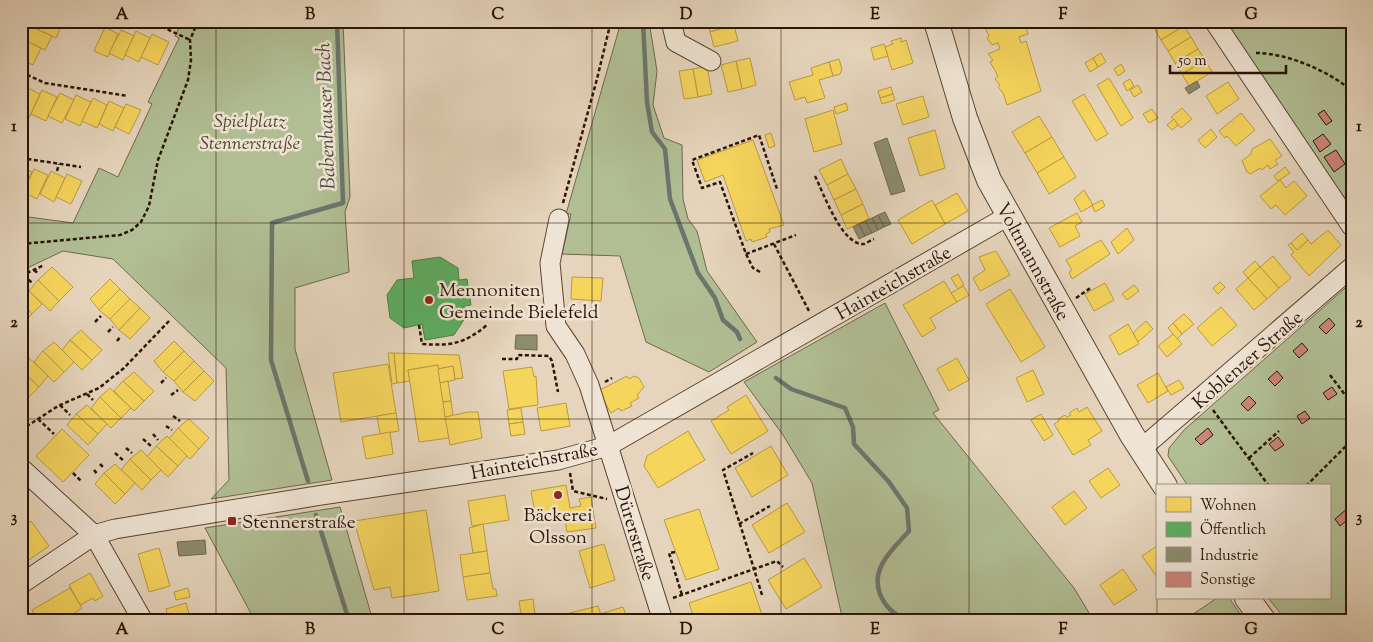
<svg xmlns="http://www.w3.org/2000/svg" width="1373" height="642" viewBox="0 0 1373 642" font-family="'Sorts Mill Goudy',serif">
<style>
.green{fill:#b1be94;stroke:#6e694c}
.homes{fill:#f6d55c;stroke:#b99b42}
.public{fill:#5aae61;stroke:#4c8045}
.industry{fill:#8c8c6e;stroke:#6f684e}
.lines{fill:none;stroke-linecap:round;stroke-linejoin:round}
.stream{stroke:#6b766d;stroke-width:4.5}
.building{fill:#cd8479;stroke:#2a1405}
.minor-casing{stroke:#594433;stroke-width:21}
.tertiary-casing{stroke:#594433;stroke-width:26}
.path{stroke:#2a1405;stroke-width:2.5;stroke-dasharray:4 2.5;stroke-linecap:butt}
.minor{stroke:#efe4d3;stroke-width:19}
.tertiary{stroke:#efe4d3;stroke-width:24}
.grid{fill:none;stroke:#2a1405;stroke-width:1;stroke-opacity:0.55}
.poi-dot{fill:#8f2418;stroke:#efe4d3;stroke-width:2}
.labels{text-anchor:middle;stroke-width:5;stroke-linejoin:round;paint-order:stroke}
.park-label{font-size:19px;font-style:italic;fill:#524730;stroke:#efe4d3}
.street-label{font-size:19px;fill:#2a1405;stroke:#efe4d3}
.poi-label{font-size:19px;fill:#2a1405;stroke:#efe4d3;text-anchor:start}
.water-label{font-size:20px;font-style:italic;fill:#504d42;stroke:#efe4d3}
.neatline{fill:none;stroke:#2a1405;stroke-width:2}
.grid-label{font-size:16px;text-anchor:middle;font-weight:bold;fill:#2a1405}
</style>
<rect width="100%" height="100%" fill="#e6d5bc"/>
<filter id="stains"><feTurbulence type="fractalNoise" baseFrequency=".004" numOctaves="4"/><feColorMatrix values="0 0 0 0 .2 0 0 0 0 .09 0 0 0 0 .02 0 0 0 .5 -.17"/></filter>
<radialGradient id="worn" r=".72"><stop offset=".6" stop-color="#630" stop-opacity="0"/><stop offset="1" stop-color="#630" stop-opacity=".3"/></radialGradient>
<g class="green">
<polygon points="182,21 343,21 350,197 345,212 349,272 295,288 295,349 332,480 211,499 229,480 226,368 113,259 63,251 21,271 21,216 73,223 99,168 118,177 152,104 148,102 179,38 175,36"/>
<polygon points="649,21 657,71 653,105 664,138 682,145 683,199 688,219 697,231 707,271 757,342 709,372 646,342 620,256 562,254 571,214 566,214 621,22"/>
<polygon points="1225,21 1352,21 1352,212"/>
<polygon points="1352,282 1352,621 1287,621 1268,598 1329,598 1329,486 1188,486 1168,456 1169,448 1184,430"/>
<polygon points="885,303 939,410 933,413 1074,588 1094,621 843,621 812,483 783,435 744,382"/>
<polygon points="340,507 373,621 255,621 205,528"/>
<polygon points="1217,598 1229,598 1245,621 1183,621"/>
</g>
<g class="homes">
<polygon points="35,21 55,21 62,25 56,38 32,27"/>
<polygon points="707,21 732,21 734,25 710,32"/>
<polygon points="862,21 876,21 878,24 865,28"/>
<polygon points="1024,21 1028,34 1019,37 1021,43 1026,41 1041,91 1007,105 1003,93 998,87 1000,85 995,79 998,76 990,62 993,60 988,54 1000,49 998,43 992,45 987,38 989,36 982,22"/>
<polygon points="1150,21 1166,21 1154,28"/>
<polygon points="1166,21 1181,21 1184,26 1161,40 1154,28"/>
<polygon points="28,25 52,36 45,50 22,39"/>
<polygon points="734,25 738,41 714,47 710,32"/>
<polygon points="1184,26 1191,37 1168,51 1161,40"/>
<polygon points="105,27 118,34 108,57 94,51"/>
<polygon points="121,30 134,36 123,60 109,53"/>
<polygon points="136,31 150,38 139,62 125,55"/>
<polygon points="152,34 169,42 158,65 141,57"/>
<polygon points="1191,37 1198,49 1175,63 1168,51"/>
<polygon points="21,38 41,48 33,65 21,60"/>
<polygon points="901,38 901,42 906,40 913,63 892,70 885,47 893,44 891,41"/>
<polygon points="884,44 888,56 874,60 871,48"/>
<polygon points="1198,49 1205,60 1182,74 1175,63"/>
<polygon points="1101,53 1106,62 1098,67 1093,58"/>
<polygon points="750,58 756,85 742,89 736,61"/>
<polygon points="1093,58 1098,67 1090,72 1085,63"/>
<polygon points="839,59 842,69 840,74 833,76 829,62"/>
<polygon points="1205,60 1212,72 1189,86 1182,74"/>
<polygon points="736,61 742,89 728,92 721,65"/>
<polygon points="829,62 833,76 819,80 825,98 807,103 805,97 795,100 789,82 813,75 811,68"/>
<polygon points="1121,64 1125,71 1118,76 1114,69"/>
<polygon points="707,66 712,94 698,97 693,69"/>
<polygon points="693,69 698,97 684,99 679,71"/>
<polygon points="1109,78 1133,118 1121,126 1097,85"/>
<polygon points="1130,79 1134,86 1127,91 1123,83"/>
<polygon points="1228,82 1239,99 1217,114 1206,96"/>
<polygon points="1138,85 1142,92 1134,97 1130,90"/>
<polygon points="26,87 40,94 29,118 21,114 21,96"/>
<polygon points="891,87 893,94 880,98 878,91"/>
<polygon points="42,90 57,97 46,121 31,114"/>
<polygon points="60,93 74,100 62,123 48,116"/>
<polygon points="893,94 895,100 882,104 880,98"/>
<polygon points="1084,94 1108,134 1096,141 1072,101"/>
<polygon points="76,95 91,102 80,126 65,119"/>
<polygon points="923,96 929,117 903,125 896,104"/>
<polygon points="93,98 107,105 97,128 82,121"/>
<polygon points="109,101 124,108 113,131 99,124"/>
<polygon points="846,103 848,110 836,114 834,107"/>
<polygon points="126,104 141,110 129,134 115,127"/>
<polygon points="1182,108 1192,119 1181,128 1171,117"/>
<polygon points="1152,109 1158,118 1149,123 1143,114"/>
<polygon points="833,110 842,144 814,152 805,119"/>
<polygon points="1241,113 1255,130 1236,146 1227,136 1225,138 1219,131"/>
<polygon points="1039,116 1052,137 1025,153 1012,132"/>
<polygon points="1174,119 1178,125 1172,130 1167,125"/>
<polygon points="1211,129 1217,137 1205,148 1198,140"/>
<polygon points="935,130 945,168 920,176 908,138"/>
<polygon points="771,133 775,146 769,148 765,135"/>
<polygon points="1052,137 1064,157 1037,173 1025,153"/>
<polygon points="1270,139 1282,156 1275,160 1278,164 1270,169 1268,165 1262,170 1260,168 1251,174 1247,172 1242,161 1251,154 1252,149"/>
<polygon points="753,140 784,225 769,229 770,232 766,234 767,237 752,242 751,239 746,241 723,175 705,182 697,160"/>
<polygon points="1064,157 1076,177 1049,194 1037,173"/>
<polygon points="841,159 848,174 827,185 819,170"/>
<polygon points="21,167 32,172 21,195"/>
<polygon points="1285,167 1290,173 1278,181 1274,176"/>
<polygon points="34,169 48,175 37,199 23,192"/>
<polygon points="51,171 65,178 54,202 40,194"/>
<polygon points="67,174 82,181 71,204 56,197"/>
<polygon points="848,174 856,189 834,200 827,185"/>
<polygon points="1280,180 1286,188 1294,181 1307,196 1285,215 1276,205 1271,209 1260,196"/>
<polygon points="856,189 863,204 841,215 834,200"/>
<polygon points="1084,190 1093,205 1081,212 1074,199"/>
<polygon points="957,193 968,211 945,224 935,205"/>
<polygon points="932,200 945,224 912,244 898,220"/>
<polygon points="1102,200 1105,206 1095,212 1092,205"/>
<polygon points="863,204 869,219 847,229 841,215"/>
<polygon points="1077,213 1082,222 1075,226 1080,236 1060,247 1049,228"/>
<polygon points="1127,228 1134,240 1118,254 1111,242"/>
<polygon points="1328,230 1341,245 1309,276 1291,255 1294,252 1288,245 1291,243 1297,250 1308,240 1311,244"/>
<polygon points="1302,233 1308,240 1297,250 1291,243"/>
<polygon points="1101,240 1110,254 1072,279 1069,272 1072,270 1066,260"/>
<polygon points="996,251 1010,275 980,291 973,278 985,270 979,257"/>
<polygon points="1273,256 1291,278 1279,288 1260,267"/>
<polygon points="1255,261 1260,267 1248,278 1243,272"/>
<polygon points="52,267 73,287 59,301 38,280"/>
<polygon points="1260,267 1279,288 1267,299 1248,278"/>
<polygon points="958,274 964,285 958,289 951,278"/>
<polygon points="572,277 603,278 601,301 571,299"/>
<polygon points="1248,278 1267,299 1254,310 1236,289"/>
<polygon points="110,279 120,289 99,310 90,299"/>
<polygon points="38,280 59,301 50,311 29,291"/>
<polygon points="944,281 957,302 930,318 936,328 922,337 903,305"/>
<polygon points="1220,282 1225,287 1218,294 1213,288"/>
<polygon points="1105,283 1114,300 1094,311 1085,294"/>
<polygon points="22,284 42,304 32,314 21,303"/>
<polygon points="1134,285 1139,291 1127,300 1122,294"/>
<polygon points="963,286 969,295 957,302 951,293"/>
<polygon points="120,289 130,299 110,319 99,310"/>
<polygon points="1010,289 1045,347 1021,362 986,304"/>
<polygon points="130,299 140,308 119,330 110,319"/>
<polygon points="21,303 32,314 23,323 21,322"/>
<polygon points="1221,307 1237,325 1212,346 1197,328"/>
<polygon points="140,308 150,318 130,339 119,330"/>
<polygon points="1184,314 1194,324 1182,334 1173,323"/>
<polygon points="1146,321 1153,329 1138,342 1133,333"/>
<polygon points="1173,323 1182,334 1177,339 1168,328"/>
<polygon points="1128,324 1139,344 1119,355 1109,336"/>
<polygon points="81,330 102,350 92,360 70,340"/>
<polygon points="1173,334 1182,344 1167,357 1158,346"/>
<polygon points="70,340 92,360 82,370 62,350"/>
<polygon points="174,341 184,351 163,372 154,361"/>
<polygon points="54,342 74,362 64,372 43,351"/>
<polygon points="43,351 64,372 54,382 34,362"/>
<polygon points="184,351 194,361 174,381 163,372"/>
<polygon points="388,353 394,353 397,383 392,384"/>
<polygon points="394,353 459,355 463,378 455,379 453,366 438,369 438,365 408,370 410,381 397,383"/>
<polygon points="28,357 48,376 39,387 21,370 21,363"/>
<polygon points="957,358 969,380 949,391 937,369"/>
<polygon points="194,361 204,371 183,392 174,381"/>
<polygon points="388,364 396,413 341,422 333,373"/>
<polygon points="438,365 449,438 419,442 408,370"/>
<polygon points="453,366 455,380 440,383 438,369"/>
<polygon points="532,367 534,377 536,376 538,405 509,409 503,371"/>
<polygon points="21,370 39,387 29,397 21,389"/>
<polygon points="1033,370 1044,394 1027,402 1016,378"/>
<polygon points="204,371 214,381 195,401 183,392"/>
<polygon points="134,372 154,391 144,401 123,381"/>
<polygon points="1158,373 1168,391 1148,403 1137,385"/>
<polygon points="627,376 629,379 634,376 639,378 644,387 637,395 639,398 630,403 632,406 621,411 619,408 611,413 598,391"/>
<polygon points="1179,380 1184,388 1171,395 1166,387"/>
<polygon points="123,381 144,401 134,411 114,391"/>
<polygon points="448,381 451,401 443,402 440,383"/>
<polygon points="110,388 131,408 121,418 100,397"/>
<polygon points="746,395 768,431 731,454 711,421 729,410 727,407"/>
<polygon points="100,397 121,418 111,428 91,408"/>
<polygon points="451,401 453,416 445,417 443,402"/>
<polygon points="566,403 570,426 541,431 537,408"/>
<polygon points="87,405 107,424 98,434 76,414"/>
<polygon points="1087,407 1102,431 1088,440 1091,445 1073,455 1054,424 1059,421 1058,419 1065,415 1067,417 1071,415 1069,413 1077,408 1079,412"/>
<polygon points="521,408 523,422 509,424 507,410"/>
<polygon points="468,412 478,412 482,438 450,445 445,417"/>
<polygon points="396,413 399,431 380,434 377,416"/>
<polygon points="76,414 98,434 88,445 67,425"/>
<polygon points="1041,414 1053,435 1044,441 1031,420"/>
<polygon points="189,419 209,438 199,449 178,428"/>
<polygon points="523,422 525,434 511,436 509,424"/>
<polygon points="178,428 199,449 190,459 169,439"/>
<polygon points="62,429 89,455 63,482 36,456"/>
<polygon points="688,431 705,460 658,488 644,466 647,456"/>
<polygon points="390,432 393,454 366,459 362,437"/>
<polygon points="167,436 187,456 178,466 156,446"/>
<polygon points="156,446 178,466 168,477 147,457"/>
<polygon points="771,446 788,475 752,497 735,468"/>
<polygon points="141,450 161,470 151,480 130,459"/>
<polygon points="130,459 151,480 142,490 121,470"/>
<polygon points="115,464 135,483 125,494 104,473"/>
<polygon points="1108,468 1120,485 1101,498 1089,481"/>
<polygon points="104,473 125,494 115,504 95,484"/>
<polygon points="566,485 570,508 581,506 579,499 591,497 596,528 567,532 564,514 536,519 531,491"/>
<polygon points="1074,491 1087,508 1065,525 1052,507"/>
<polygon points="505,495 509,520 472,526 468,501"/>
<polygon points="787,503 805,532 769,553 752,525"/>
<polygon points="699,509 719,569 686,580 664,520"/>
<polygon points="426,510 439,591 392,598 390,587 374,590 354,521"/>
<polygon points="31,521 49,546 23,564 21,528"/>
<polygon points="483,524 487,551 473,553 469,528"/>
<polygon points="604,544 615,580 590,588 579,551"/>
<polygon points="1157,546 1157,577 1142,556"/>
<polygon points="159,548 170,586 149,592 138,554"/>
<polygon points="487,551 490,573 463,577 460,555"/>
<polygon points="804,558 822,587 786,609 768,580"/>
<polygon points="1123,569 1137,590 1114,605 1100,585"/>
<polygon points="90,573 103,596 95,601 93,598 80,605 69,585"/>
<polygon points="490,573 493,589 496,589 497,596 467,600 463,577"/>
<polygon points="751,582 763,618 755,621 695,621 689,603"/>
<polygon points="70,588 82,608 63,621 39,621 32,610"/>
<polygon points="188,588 190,597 176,600 174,592"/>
<polygon points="533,599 536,621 522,621 519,601"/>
<polygon points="186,603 191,621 169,621 166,609"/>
<polygon points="598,606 603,621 551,621 550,618"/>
<polygon points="623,607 628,621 603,621 600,614"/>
<polygon points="441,616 443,621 424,621"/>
</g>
<polygon class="public" points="440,257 458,268 459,280 467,279 471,305 464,306 465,318 454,335 425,340 422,324 404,328 390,318 387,295 397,280 414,278 412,261"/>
<g class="industry">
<polygon points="1197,81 1200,87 1189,94 1185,88"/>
<polygon points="887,138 905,191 891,195 874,143"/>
<polygon points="885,212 891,224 884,227 878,215"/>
<polygon points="878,215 884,227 878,230 872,218"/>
<polygon points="872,218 878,230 872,233 865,221"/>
<polygon points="865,221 872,233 865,236 859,224"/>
<polygon points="859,224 865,236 859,239 853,227"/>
<polygon points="516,335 537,335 537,350 515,349"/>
<polygon points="205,540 206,554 179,556 177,542"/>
</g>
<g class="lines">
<g class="stream">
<polyline points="643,21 647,102 652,132 665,149 670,199 698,273 715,298 723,320 737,332 740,339"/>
<path d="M776,378L791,389L845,408L853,427L854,444L889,482L907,508L909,531C893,549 870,568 880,594C885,607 894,614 907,621"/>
<polyline points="308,481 271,360 272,223 343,203 337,21"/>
<polyline points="316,515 349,621"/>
</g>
</g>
<g class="building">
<polygon points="1324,110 1332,121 1326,125 1318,114"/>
<polygon points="1323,134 1331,144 1320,152 1313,141"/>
<polygon points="1336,150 1345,164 1334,172 1324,157"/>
<polygon points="1329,318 1335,325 1326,334 1319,327"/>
<polygon points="1302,343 1308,350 1299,358 1293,351"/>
<polygon points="1277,371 1283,378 1275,386 1268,379"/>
<polygon points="1332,387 1337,394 1328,400 1323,393"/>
<polygon points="1249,396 1256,403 1248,411 1241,404"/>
<polygon points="1305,411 1310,418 1302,424 1297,416"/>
<polygon points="1208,428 1213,435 1201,445 1195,439"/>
<polygon points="1278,437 1284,445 1275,451 1269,444"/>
<polygon points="1349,507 1352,516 1340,526 1335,519"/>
</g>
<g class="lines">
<defs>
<g id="minor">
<polyline points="671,21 676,42 711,61"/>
<polyline points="1214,21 1352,227"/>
<polyline points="559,219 550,263 556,326 575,354 589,385 663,621"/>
<polyline points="1141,449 1352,267"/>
<polyline points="21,468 94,535 143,621"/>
<polyline points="21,584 94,535 115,529 316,496 558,460 608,446 1008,216"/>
</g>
<g id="tertiary">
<polyline points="936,21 965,118 989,180 1132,435 1165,486"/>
<polyline points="1247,598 1264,621"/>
</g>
</defs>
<use href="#minor" class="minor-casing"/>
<use href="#tertiary" class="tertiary-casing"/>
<g class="path">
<polyline points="150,21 190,40"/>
<polyline points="1346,21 1352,52"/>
<path d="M1256,53C1287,53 1329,71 1352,91"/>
<polyline points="21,72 45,83 128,96"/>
<polyline points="21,158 81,167"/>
<polyline points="57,171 59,164"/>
<path d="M815,176C823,192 842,246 864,244C867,243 871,240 874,239"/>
<polyline points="563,203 597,79 611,21"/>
<polyline points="21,244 120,235 132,230 141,222 149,206 158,160 188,80 191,60 190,40 198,21"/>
<polyline points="774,244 809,311"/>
<polyline points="746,254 796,235"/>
<polyline points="34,270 39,274"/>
<polyline points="760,272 753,268 746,254 720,182 702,188 692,160 759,135 777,189"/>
<polyline points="24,275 32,283"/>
<polyline points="21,276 44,265"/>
<polyline points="469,292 483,292"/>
<polyline points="1076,298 1092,287"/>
<polyline points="95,322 101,316"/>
<path d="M419,325L422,344C451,346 464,344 487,325"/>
<polyline points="108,332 113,327"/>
<polyline points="117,341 121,336"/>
<polyline points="502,359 517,359 518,355 549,356 552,361 558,392"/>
<polyline points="1330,375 1352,404"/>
<polyline points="605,382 612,378"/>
<polyline points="161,383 166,378"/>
<polyline points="87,394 93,400"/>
<polyline points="171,395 178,390"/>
<polyline points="60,405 70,415"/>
<polyline points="1213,410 1269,486"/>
<polyline points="173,416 180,421"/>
<polyline points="38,419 54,434"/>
<polyline points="166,426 172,430"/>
<polyline points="21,430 58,406 99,388 124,368 170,320"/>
<polyline points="153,434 158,440"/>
<polyline points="143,439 151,446"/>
<polyline points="126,448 132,453"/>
<polyline points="115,453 124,461"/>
<polyline points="1249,458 1279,431"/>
<polyline points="100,464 104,468"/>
<polyline points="94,470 98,475"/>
<polyline points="73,473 81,481"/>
<polyline points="570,473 573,491 607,499"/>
<polyline points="1306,486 1352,440"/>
<polyline points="739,524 770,506"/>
<polyline points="675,552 669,553 682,595"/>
<polyline points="762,595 754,569 777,561 783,567"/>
<polyline points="673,598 754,569 723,470 753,453"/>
</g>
<use href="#minor" class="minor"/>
<use href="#tertiary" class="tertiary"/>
</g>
<path class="grid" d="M216,21V621M404,21V621M592,21V621M781,21V621M969,21V621M1157,21V486M21,223H1352M21,419H1352M1157,598V621"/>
<g class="poi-dot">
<circle cx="429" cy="300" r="5"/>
<circle cx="558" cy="495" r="5"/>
<rect x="227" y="516" width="10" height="10" rx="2.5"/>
</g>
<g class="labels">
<g class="park-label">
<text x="250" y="127">Spielplatz<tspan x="250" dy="22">Stennerstraße</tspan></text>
</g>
<g class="street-label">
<text transform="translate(1034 261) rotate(61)" y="7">Voltmannstraße</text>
<text transform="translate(893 282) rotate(-30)" y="7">Hainteichstraße</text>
<text transform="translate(1247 359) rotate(-41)" y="7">Koblenzer Straße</text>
<text transform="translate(534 460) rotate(-11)" y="7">Hainteichstraße</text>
<text transform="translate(636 533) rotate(73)" y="7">Dürerstraße</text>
</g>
<g class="poi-label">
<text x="439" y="296">Mennoniten<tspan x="439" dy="22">Gemeinde Bielefeld</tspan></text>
<text x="558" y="521" text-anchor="middle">Bäckerei<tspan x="558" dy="22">Olsson</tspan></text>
<text x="242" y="528">Stennerstraße</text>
</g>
<g class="water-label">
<text transform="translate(325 116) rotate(-92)" y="7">Babenhauser Bach</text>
</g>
</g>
<rect width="1373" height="642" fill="none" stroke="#e6d5bc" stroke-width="55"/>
<rect x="1156" y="484" width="175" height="115" fill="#efe4d3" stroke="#a09181"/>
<rect x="1166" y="497" width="25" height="15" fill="#f6d55c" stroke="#a09181"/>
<text x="1200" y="510" font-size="15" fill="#2a1405">Wohnen</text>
<rect x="1166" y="522" width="25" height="15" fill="#5aae61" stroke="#a09181"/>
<text x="1200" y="534" font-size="15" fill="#2a1405">Öffentlich</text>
<rect x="1166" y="547" width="25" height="15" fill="#8c8c6e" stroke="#a09181"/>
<text x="1200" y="560" font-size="15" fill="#2a1405">Industrie</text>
<rect x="1166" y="572" width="25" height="15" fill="#cd8479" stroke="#a09181"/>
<text x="1200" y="584" font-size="15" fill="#2a1405">Sonstige</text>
<path d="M1170 65v8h116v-8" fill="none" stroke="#2a1405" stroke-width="2.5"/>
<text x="1178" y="65" font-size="15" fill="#2a1405" stroke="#efe4d3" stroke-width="4" paint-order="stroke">50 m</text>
<rect x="28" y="28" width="1318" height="586" class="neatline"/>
<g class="grid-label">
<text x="122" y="19">A</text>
<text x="310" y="19">B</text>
<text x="498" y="19">C</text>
<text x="686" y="19">D</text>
<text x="875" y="19">E</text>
<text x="1063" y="19">F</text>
<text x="1251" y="19">G</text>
<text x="14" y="131">1</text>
<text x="1359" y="131">1</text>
<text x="14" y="327">2</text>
<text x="1359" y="327">2</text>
<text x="14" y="522">3</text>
<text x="1359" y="522">3</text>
<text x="122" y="634">A</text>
<text x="310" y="634">B</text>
<text x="498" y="634">C</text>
<text x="686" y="634">D</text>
<text x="875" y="634">E</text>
<text x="1063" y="634">F</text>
<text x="1251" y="634">G</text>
</g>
<rect width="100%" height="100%" filter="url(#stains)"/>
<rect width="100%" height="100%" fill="url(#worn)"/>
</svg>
